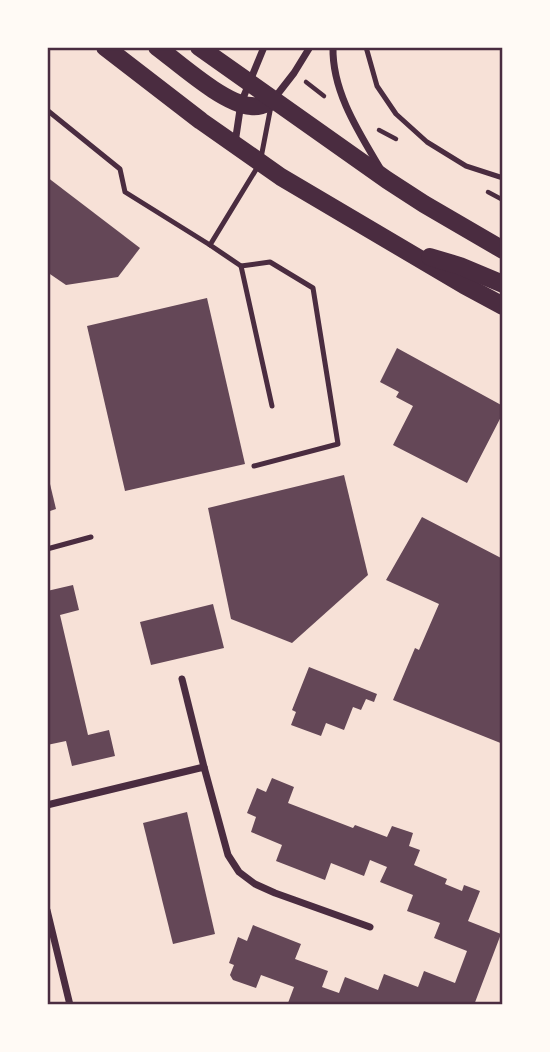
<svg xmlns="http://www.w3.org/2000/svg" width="550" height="1052" viewBox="0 0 550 1052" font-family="Rubik,sans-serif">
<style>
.building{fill:#644757}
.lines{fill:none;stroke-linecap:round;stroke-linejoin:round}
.path{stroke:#4a2c40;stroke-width:4.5}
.service{stroke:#4a2c40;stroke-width:5}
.minor{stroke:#4a2c40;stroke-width:7}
.primary{stroke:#4a2c40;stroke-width:18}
.neatline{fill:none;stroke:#4a2c40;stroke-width:2.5}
</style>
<rect width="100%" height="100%" fill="#f7e1d7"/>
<g class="building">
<polygon points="47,177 140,248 118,277 66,285 47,272"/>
<polygon points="207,298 245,464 125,491 87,326"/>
<polygon points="397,348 503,406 503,413 467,483 393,445 413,406 396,397 399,392 380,382"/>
<polygon points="344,475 368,575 292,643 231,619 208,508"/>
<polygon points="47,484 50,484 56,509 47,512"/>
<polygon points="422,517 503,559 503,744 393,700 415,648 419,650 439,604 386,580"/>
<polygon points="73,585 79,610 60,615 88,735 109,730 115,756 72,766 66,741 47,745 47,591"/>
<polygon points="213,604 224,648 151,665 140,622"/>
<polygon points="309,667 377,694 374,702 366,699 361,710 353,707 344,730 326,723 321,736 291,725 296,712 292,710"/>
<polygon points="272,778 294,787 288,803 353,828 355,825 387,837 392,826 413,833 409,846 420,850 414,865 447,879 445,884 462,891 464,885 480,891 468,921 501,934 474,1005 293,1005 288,1003 294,987 261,975 256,988 233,980 230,975 234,965 229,963 238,937 247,941 253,925 301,944 295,959 328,971 322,987 339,993 345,977 378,990 384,974 418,987 424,971 455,983 467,951 434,938 440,923 407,911 413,895 380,882 387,867 370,860 364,876 331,863 325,880 276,861 282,845 251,832 256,817 247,813 257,788 266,792"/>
<polygon points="187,812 215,934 173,944 143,823"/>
</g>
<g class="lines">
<g class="path">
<polyline points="306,82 324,96"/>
<polyline points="379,130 396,139"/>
<polyline points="488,192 503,200"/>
</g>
<g class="service">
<polyline points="366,47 377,86 396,114 427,142 466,166 503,178"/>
<polyline points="47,110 120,169 125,192 210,245 260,163 271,106"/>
<polyline points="210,245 241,266 270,262 313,288 338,444 254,466"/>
<polyline points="241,266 272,406"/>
<polyline points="47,549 91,537"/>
</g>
<g class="minor">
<path d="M333,47C332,91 358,131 380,168"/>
<polyline points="273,100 294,73 310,47"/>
<polyline points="235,143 241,103 264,47"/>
<polyline points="182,679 204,767"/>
<polyline points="47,805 204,767 228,855 239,872 255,884 275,893 370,927"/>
<polyline points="47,910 70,1005"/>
</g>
<g class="primary">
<polyline points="105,47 201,121 281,177 464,285 503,306"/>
<path d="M157,47C180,64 224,104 251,106C259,107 265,104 272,101"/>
<polyline points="199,47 387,180 424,204 503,250"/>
<polyline points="430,257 460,266 503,284"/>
</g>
</g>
<rect width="550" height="1052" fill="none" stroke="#fffaf5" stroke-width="98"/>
<rect x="49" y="49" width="452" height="954" class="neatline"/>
</svg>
